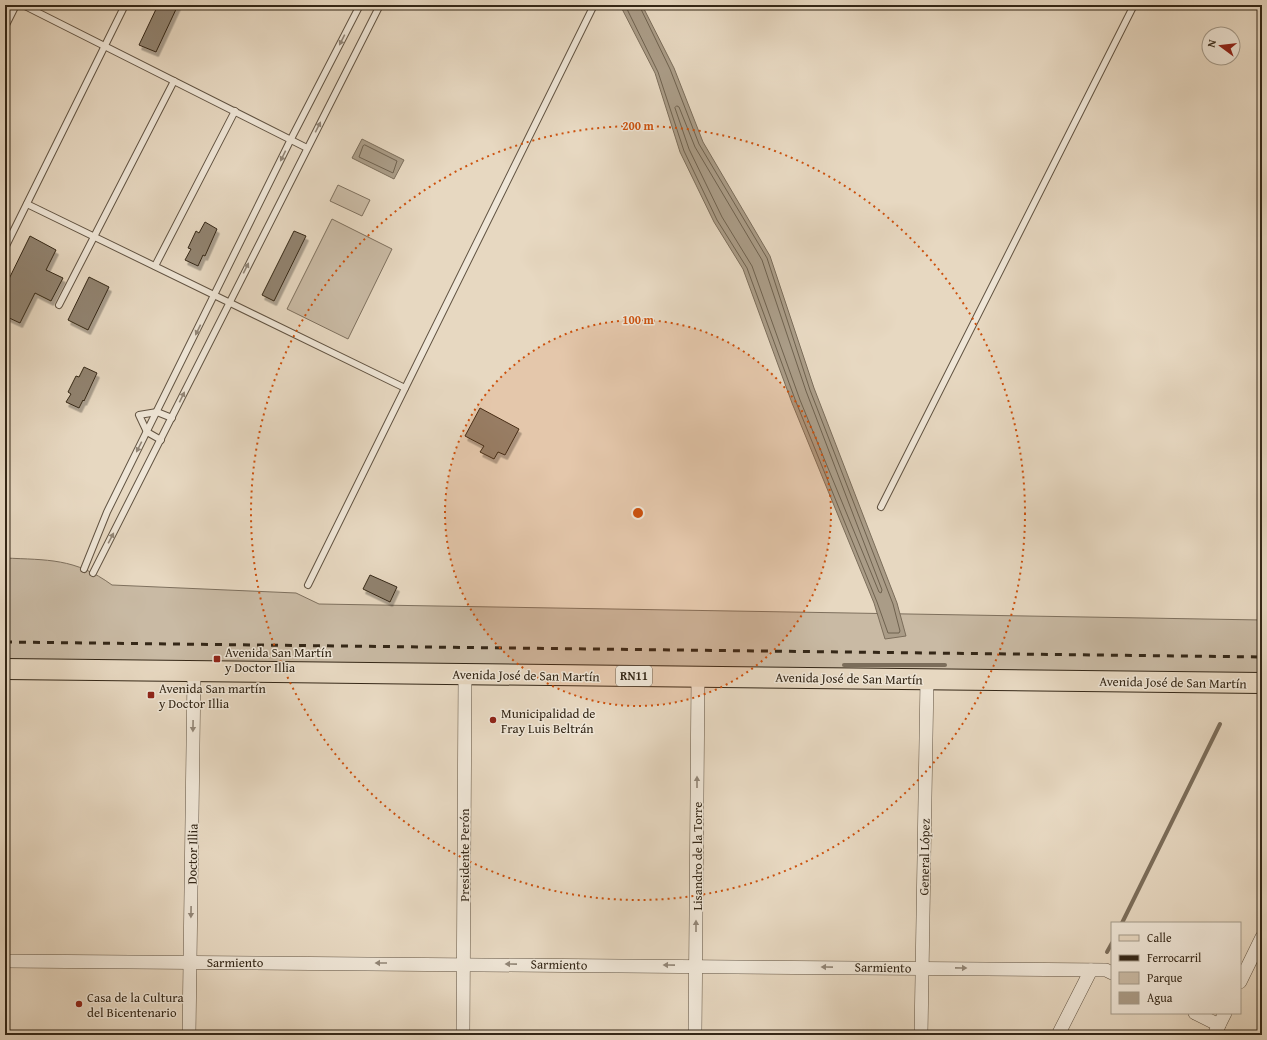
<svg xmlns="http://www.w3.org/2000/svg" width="1267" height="1040" viewBox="0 0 1267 1040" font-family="'Gentium Book Plus',serif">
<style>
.green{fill:#c9baa4;stroke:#7e705e}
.water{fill:#aa9c87;stroke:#7b6d5a}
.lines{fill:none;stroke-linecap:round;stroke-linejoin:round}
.shore{stroke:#6f624f;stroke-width:1}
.stream{stroke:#7b6d5a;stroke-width:4}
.building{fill:#91836f;stroke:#342717;filter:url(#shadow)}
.lane-casing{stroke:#615342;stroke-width:8}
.street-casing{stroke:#615342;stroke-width:14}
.primary-casing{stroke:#342717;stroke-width:22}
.lane{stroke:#efe6d7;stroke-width:6}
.street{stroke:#efe6d7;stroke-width:13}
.primary{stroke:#e7d8c1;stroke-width:20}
.rail{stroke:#342717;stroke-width:3;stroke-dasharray:7 7;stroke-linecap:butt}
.oneway{fill:#928677}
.ring{fill:none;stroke:#cd520e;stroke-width:2;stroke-dasharray:2 4}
.poi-dot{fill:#8f2418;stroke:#efe6d7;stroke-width:1.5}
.labels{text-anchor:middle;stroke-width:3;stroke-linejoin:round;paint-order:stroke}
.shield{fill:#efe6d7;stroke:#6c6051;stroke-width:1}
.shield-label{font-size:12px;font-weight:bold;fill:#342717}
.poi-label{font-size:13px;fill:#342717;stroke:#efe6d7;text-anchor:start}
.street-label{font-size:13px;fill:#342717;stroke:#efe6d7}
.centre{fill:#cd520e;stroke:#efe6d7;stroke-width:2}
.ring-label{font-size:12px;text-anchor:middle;font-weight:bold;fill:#cd520e;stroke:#efe6d7;stroke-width:3;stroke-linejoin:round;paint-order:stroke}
</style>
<defs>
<filter id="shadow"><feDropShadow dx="2.5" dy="4.5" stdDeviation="0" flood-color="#0004"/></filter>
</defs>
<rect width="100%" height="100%" fill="#e7d8c1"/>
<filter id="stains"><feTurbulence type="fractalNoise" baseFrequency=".005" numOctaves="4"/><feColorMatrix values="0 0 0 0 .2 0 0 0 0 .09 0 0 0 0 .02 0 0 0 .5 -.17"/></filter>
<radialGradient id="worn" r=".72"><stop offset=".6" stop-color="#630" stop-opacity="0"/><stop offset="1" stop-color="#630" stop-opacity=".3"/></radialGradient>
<g class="green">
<polygon points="338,185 370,200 362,216 330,201"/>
<polygon points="332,219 392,249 348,339 287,309"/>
<path d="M5,558C47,560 75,558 112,585L296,593L319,604L1262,620V683L5,669Z"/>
</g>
<g class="water">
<polygon points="620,5 642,5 674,68 703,142 770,256 814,388 897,603 906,636 885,639 874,603 792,403 743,269 714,222 680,152 655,73"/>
<polygon points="362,139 404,160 394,179 352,158"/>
</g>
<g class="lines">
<g class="shore">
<polyline points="625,5 658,72 684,151 717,220 747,268 796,402 877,602 888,633 899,633 900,631 893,604 810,390 767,258 699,144 670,69 639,5"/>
<polygon points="677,106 679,107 695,147 762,260 806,391 882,590 881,593 879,592 800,400 752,266 722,217 689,149 675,108"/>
<polygon points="365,145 397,161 393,173 359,157 363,146"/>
</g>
<g class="stream">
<polyline points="844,665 945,665"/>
<polyline points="1122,923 1220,724"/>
<polyline points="1107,952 1112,943"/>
</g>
</g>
<g class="building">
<polygon points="158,5 178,5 156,52 139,45"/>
<polygon points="205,222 217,229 205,256 203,255 198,266 185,260 191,249 188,248 196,231 199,233"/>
<polygon points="294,231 306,236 274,301 262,295"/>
<polygon points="30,236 56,250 46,270 63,278 51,301 35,293 20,323 5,316 5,287"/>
<polygon points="89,277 109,287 88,330 68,320"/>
<polygon points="84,367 97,373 84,401 83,400 79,408 66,402 71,394 68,392 76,376 79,377"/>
<polygon points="480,408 519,429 505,455 498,452 494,459 480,452 484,446 465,436"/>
<polygon points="370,575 397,587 390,602 363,589"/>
</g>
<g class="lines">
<defs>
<g id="lane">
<polyline points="23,5 307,148"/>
<polyline points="5,27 16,5"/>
<polyline points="27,204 405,388"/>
<polyline points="5,248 125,5"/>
<polyline points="155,266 235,111"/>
<polyline points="59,305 174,81"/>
<polyline points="161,440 147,432 139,415 157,412 172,418"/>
<polyline points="881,507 1134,5"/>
<polyline points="84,569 107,512 291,139 360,5"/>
<polyline points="93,573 380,5"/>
<polyline points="308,585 594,5"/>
</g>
<g id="street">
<polyline points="5,961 1106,970 1112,973"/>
<polyline points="1240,982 1262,937"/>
<polyline points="1195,1013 1219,1025"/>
<polyline points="189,1035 194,673"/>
<polyline points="463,1035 465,674"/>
<polyline points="695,1035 698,676"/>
<polyline points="921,1035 927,679"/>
<polyline points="1058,1035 1091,970"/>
<polyline points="1214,1035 1225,1013"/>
</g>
<polyline id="primary" points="5,669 1262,683"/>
</defs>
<use href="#lane" class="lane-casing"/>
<use href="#street" class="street-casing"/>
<use href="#primary" class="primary-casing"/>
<use href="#lane" class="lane"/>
<use href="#street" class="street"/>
<use href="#primary" class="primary"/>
<polyline class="rail" points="5,642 1262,657"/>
</g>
<defs><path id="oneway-solid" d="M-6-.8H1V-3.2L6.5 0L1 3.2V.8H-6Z"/></defs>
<g class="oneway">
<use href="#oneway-solid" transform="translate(342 40) rotate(117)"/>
<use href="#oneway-solid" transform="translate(318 127) rotate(-63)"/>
<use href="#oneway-solid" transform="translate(283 156) rotate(116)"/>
<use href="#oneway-solid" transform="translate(246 268) rotate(-63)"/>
<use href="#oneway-solid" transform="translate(198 330) rotate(116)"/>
<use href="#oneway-solid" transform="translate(182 397) rotate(-64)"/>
<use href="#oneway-solid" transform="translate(139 447) rotate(117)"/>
<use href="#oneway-solid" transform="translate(111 538) rotate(-62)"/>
<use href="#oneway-solid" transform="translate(193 726) rotate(91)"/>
<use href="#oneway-solid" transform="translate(697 782) rotate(-90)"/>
<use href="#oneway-solid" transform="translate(191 912) rotate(91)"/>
<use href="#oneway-solid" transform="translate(696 926) rotate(-90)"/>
<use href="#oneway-solid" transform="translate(381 963) rotate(-180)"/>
<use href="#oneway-solid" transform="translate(511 964) rotate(-179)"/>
<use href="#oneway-solid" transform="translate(669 965) rotate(-179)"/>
<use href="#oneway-solid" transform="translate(827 967) rotate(-179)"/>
<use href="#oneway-solid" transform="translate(961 968) rotate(1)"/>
</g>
<circle cx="638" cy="513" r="193" fill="#cd520e" fill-opacity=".12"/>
<g class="ring">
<circle cx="638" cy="513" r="193"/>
<circle cx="638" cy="513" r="387"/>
</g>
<g class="poi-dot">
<rect x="213" y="655" width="8" height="8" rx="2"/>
<rect x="147" y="691" width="8" height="8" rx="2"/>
<circle cx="493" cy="720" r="4"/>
<circle cx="79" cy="1004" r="4"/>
</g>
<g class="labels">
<rect class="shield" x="616" y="666" width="36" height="20" rx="3"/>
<g class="shield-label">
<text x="634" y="680">RN11</text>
</g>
<g class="poi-label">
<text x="225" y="657">Avenida San Martín<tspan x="225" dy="15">y Doctor Illia</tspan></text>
<text x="159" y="693">Avenida San martín<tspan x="159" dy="15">y Doctor Illia</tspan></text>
<text x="501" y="718">Municipalidad de<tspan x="501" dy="15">Fray Luis Beltrán</tspan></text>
<text x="87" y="1002">Casa de la Cultura<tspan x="87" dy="15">del Bicentenario</tspan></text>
</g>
<g class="street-label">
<text transform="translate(526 675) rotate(1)" y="5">Avenida José de San Martín</text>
<text transform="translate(849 678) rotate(1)" y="5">Avenida José de San Martín</text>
<text transform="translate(1173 682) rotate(1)" y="5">Avenida José de San Martín</text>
<text transform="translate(192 854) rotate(-89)" y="5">Doctor Illia</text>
<text transform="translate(464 855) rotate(-90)" y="5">Presidente Perón</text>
<text transform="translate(697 856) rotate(-90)" y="5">Lisandro de la Torre</text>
<text transform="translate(924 857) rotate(-89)" y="5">General López</text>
<text x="235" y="967">Sarmiento</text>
<text transform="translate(559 964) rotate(1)" y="5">Sarmiento</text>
<text transform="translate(883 967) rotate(1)" y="5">Sarmiento</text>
</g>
</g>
<circle cx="638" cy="513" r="6" class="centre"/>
<g class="ring-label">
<text x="638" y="130">200 m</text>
<text x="638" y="324">100 m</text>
</g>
<rect width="1267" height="1040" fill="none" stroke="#e7d8c1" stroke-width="20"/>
<rect x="6" y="6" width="1255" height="1028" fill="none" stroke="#342717" stroke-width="2"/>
<rect x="10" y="10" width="1247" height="1020" fill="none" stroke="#342717"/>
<rect x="1111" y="922" width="130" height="92" fill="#efe6d7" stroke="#a49a8a"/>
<rect x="1119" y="935" width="20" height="6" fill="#e7d8c1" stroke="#a49a8a"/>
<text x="1147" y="942" font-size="12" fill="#342717">Calle</text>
<rect x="1119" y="955" width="20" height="6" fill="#342717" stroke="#a49a8a"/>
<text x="1147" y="962" font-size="12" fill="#342717">Ferrocarril</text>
<rect x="1119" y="972" width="20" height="12" fill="#c9baa4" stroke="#a49a8a"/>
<text x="1147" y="982" font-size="12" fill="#342717">Parque</text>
<rect x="1119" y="992" width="20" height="12" fill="#aa9c87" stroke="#a49a8a"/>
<text x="1147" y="1002" font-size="12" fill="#342717">Agua</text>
<g transform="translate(1221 46) rotate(285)"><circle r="19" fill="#efe6d7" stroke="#a49a8a"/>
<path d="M0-3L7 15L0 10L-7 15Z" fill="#8f2418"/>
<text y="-6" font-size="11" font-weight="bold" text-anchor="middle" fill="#342717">N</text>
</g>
<rect width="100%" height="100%" filter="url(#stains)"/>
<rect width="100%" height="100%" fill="url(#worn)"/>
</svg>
